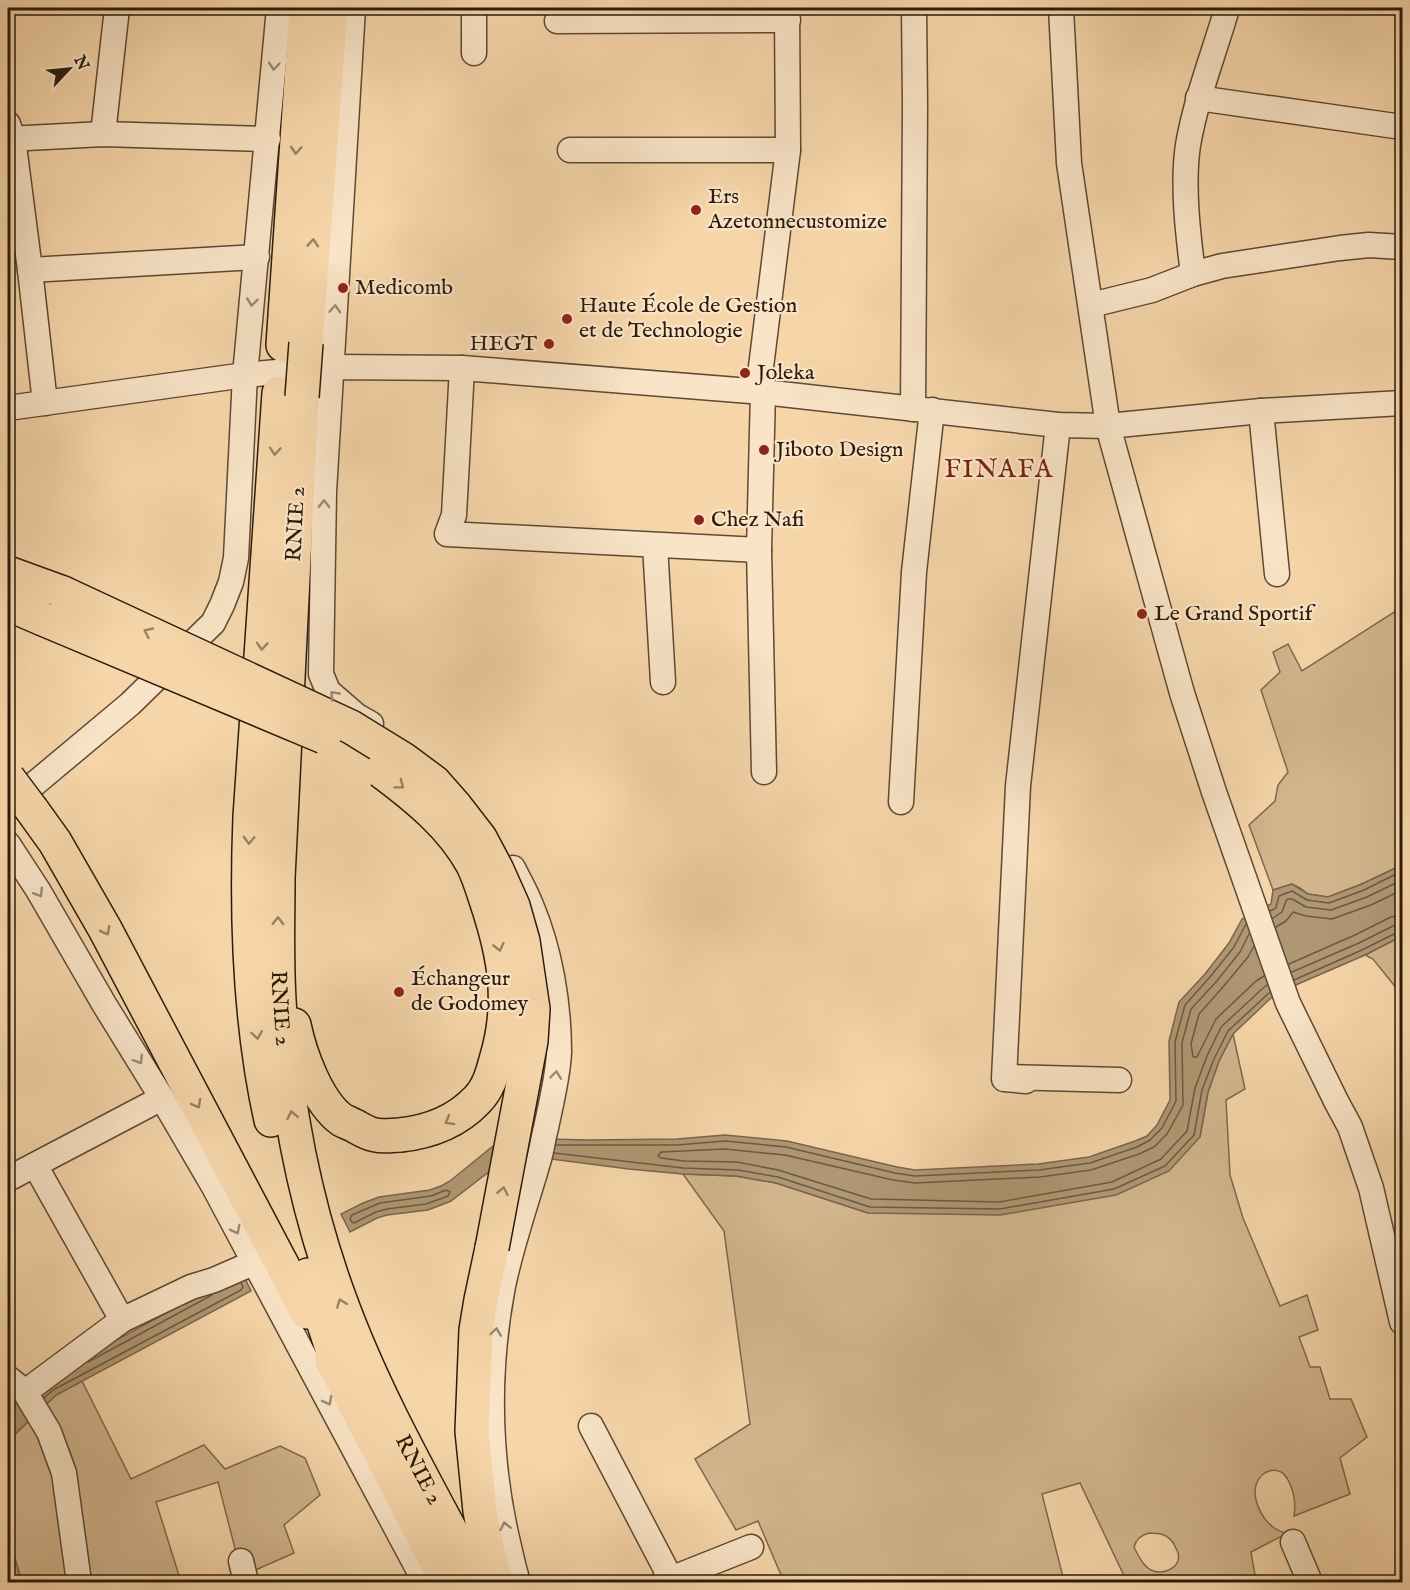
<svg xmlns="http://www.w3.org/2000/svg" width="1410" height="1590" font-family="'IM FELL English',serif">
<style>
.green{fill:#d3b68e;stroke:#7e694d;stroke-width:1.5;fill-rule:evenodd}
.water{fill:#b09774;stroke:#7a664a;stroke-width:1.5}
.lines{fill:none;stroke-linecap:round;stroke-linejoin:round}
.shore{stroke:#6c5a40;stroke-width:1.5}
.minor-casing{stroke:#5c4a33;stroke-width:27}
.highway-casing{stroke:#291c0c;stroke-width:36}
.minor{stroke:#f9e4c7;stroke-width:24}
.highway{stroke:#f6d6a9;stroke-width:33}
.highway-bridge-casing{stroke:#291c0c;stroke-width:36;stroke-linecap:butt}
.highway-bridge{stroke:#f6d6a9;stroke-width:33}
.oneway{stroke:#9b8a73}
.oneway2{stroke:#9a8262}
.poi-dot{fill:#8f2418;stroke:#f9e4c7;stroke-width:2}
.labels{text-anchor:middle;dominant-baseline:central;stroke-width:4.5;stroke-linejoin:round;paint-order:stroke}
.poi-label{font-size:22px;fill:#291c0c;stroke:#f9e4c7;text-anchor:start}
.street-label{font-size:22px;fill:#291c0c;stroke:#f9e4c7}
.quarter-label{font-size:26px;letter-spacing:1.5px;fill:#7a1f14;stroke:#f9e4c7}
</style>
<rect width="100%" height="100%" fill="#f6d6a9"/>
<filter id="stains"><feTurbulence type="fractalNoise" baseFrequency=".00333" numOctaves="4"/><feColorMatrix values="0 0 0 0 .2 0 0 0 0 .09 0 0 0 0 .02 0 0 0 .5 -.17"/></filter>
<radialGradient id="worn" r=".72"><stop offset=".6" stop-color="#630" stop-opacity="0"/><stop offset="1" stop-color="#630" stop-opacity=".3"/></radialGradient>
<!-- green -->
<g class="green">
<path d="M1402 607V865L1362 884 1328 897 1308 894 1300 888 1292 884 1273 890 1249 825 1275 801 1278 785 1288 772 1261 690 1280 672 1273 652 1288 644 1302 671Z"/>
<path d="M1402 936V995L1373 959 1365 955Z"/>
<path d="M1233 1034 1245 1089 1226 1100 1230 1175 1243 1218 1280 1306 1307 1295 1318 1330 1299 1337 1310 1367H1320L1330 1399H1351L1367 1437 1340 1458 1350 1494 1294 1516C1296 1503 1294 1491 1288 1480 1280 1464 1261 1469 1256 1485 1252 1499 1262 1519 1273 1527 1277 1530 1282 1532 1286 1534L1251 1552 1255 1575 1233 1582H1127L1080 1483 1042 1494 1063 1577 1050 1582H784L758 1521 736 1530 695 1459 750 1424 724 1231 683 1174 736 1176 776 1183 868 1213 1200 1137 1208 1092 1219 1061ZM1149 1533C1161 1533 1167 1534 1174 1544 1174 1545 1178 1552 1178 1553 1182 1568 1162 1576 1151 1570 1143 1566 1138 1555 1134 1547 1136 1539 1141 1535 1149 1533Z"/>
<path d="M82 1381 131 1479 204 1445 225 1469 280 1446 305 1458 320 1495 284 1525 294 1553 242 1576 218 1482 156 1502 181 1582H22L8 1536V1445L9 1440 56 1395Z"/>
</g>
<!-- water -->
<g class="water">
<path d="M1402 865V936L1365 955 1298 984 1271 998 1233 1034 1219 1061 1208 1092 1200 1137 1169 1171 1116 1195 1000 1215 868 1213 776 1183 736 1176 683 1174 629 1169 512 1154 451 1201 428 1210 387 1215 377 1218 350 1232 341 1214 363 1203 379 1197 430 1190 441 1186 450 1181 493 1146 512 1133 549 1139 588 1140 677 1139 725 1135 787 1141 897 1167 915 1170 1038 1164 1089 1157 1135 1141 1147 1136 1157 1125 1170 1100 1169 1041 1179 1002 1205 974 1229 943 1242 919 1271 904 1273 890 1292 884 1308 894 1328 897 1362 884Z"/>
<path d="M242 1272 251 1291 56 1395 9 1440 8 1445V1411L44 1379Z"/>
<path d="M8 1536 22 1582H8Z"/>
</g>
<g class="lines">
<!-- shore -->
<g class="shore">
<path d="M1270 911 1276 908 1279 896 1292 891 1307 900 1329 903 1364 890 1402 871"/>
<path d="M1273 918 1282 912 1286 901 1288 899H1292L1306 907 1331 910 1367 897 1402 880"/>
<path d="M1276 927 1286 921 1293 912 1306 916 1332 919 1371 905 1402 890"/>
<path d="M1249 934 1240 952 1216 982 1191 1009 1182 1043 1183 1105 1167 1134 1154 1147 1139 1154 1091 1170 1040 1177 915 1183 893 1180 785 1155 725 1149 661 1152 658 1156 661 1158 684 1161 737 1162 778 1170 871 1199 999 1202 1112 1182 1161 1159 1187 1131 1195 1088 1207 1056 1221 1027 1262 989 1267 985"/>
<path d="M1254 946 1248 957 1223 987 1199 1014 1191 1044 1193 1057H1197L1216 1019 1256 981 1264 976"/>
<path d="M1289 964 1355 935 1391 917 1402 915"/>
<path d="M1292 972 1359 943 1395 925 1402 924"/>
<path d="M1294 980 1362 950 1398 932 1402 931"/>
<path d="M556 1145H677L725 1141 786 1147 895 1173 915 1176 1039 1170 1090 1163 1137 1147 1150 1140 1162 1128 1176 1101 1175 1042 1185 1005 1210 977 1234 947 1246 924"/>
<path d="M554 1153 683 1168 738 1170 778 1177 870 1207 1000 1209 1114 1189 1165 1166 1194 1135 1202 1090 1214 1059 1228 1031 1270 992"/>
<path d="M446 1190 450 1192 448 1196 426 1204 387 1209 376 1212 354 1223 352 1222 350 1219 352 1215 380 1203 431 1196Z"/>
<path d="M88 1362 212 1295"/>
<path d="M44 1398 53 1390 241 1290 243 1287 241 1283"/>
</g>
<!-- minor casing -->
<g class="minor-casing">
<g id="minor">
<path d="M353 8 324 492 321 674 328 691 357 716 371 724"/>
<path d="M1061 8 1069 163 1108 426 1182 693 1214 792 1288 1003 1336 1101 1350 1127 1371 1188 1402 1322"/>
<path d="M557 21 788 20"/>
<path d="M474 53V8"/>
<path d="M1198 98 1402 127"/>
<path d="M8 124 13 138 30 270 45 403"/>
<path d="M103 134 117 8"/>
<path d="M8 139 103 134 268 139"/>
<path d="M570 150H788"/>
<path d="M30 270 257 257"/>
<path d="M1193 274C1188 234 1182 185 1188 145 1196 99 1213 56 1226 12L1225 8"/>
<path d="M1091 305 1152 290 1193 274 1222 266 1340 248 1369 245 1402 247"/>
<path d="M462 368 454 515 447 534 759 550"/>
<path d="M758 391 788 150 787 8"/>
<path d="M763 392 759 550 764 772"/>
<path d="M8 408 245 375 331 367 462 368 763 392 1058 425 1108 426 1261 411 1402 403"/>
<path d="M913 409 915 107 914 8"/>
<path d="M1261 411 1277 574"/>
<path d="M655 545 663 682"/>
<path d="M901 802 914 572 932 410"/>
<path d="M8 806 130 704 213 623 222 605 231 582 236 558 245 375 279 8"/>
<path d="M8 844 38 890 104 1004 162 1098 214 1187 425 1582"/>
<path d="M513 868C519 880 526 892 531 905 550 950 559 1003 559 1052 558 1077 551 1103 546 1128 543 1138 542 1149 539 1159 527 1201 512 1243 503 1286 487 1370 488 1451 506 1534 510 1550 513 1567 518 1582"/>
<path d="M1011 1077 1119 1080"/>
<path d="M1026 1081 1004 1079 1018 786 1058 425"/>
<path d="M35 1165 122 1320"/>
<path d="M8 1179 162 1098"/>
<path d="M8 1378 25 1392 49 1432 64 1473 79 1582"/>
<path d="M25 1392 122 1320 191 1287 214 1280 253 1263"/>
<path d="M591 1426 671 1579"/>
<path d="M1293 1542 1310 1582"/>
<path d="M241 1561 246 1582"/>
<path d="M663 1582 751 1547"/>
</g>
</g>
<!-- highway casing -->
<g class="highway-casing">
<g id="highway">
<path d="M306 343 331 8"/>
<path d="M283 345 306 8"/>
<path id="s1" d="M302 397 278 878C278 923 276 968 280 1014 287 1109 306 1207 339 1297 375 1397 429 1489 478 1582"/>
<path d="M8 573 63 593"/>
<path d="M8 604 43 619"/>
<path d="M32 810 55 842 105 929 307 1312"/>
<path d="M294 1025C300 1054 317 1102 342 1120 346 1122 351 1124 355 1126 362 1130 368 1134 376 1135 384 1137 392 1135 400 1135"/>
<path d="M271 1120C249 1021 246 917 250 817L279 393"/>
<path d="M492 1248 481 1300 476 1330 472 1431 480 1511 487 1548 496 1582"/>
<path d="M308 1275 342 1379"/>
<path d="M332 1360 447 1582"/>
</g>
</g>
<!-- minor -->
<use href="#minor" class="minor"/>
<!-- highway -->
<use href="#highway" class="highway"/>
<!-- highway-bridge casing -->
<g class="highway-bridge-casing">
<g id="highway-bridge">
<path d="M302 397 306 343"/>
<path d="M63 593 351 727 403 759 434 782 456 807 480 838 497 870 513 906 523 941 533 1009 531 1041 492 1248"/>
<path d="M43 619 324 737"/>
<path d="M381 771C416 797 452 826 473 865 479 877 483 891 487 903 505 957 513 1004 496 1060 492 1075 488 1089 477 1100 456 1122 429 1132 400 1135"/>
<path d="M8 778 32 810"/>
</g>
</g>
<!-- highway-bridge -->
<use href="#highway-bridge" class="highway-bridge"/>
</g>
<!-- one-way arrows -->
<defs><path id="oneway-chevron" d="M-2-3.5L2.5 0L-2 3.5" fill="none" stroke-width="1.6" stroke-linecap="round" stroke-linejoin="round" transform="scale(1.5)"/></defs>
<g class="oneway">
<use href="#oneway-chevron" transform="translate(274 66) rotate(95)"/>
<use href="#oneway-chevron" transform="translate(252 302) rotate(96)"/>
<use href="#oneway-chevron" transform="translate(335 309) rotate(-87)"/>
<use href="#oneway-chevron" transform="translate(324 504) rotate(-89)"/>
<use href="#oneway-chevron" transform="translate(334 695) rotate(-134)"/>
<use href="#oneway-chevron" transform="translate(39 893) rotate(59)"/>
<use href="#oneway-chevron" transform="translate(139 1060) rotate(58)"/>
<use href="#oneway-chevron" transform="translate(556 1075) rotate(-83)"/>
<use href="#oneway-chevron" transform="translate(236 1230) rotate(63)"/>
<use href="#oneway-chevron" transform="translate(496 1332) rotate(-82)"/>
<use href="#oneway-chevron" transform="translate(328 1401) rotate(62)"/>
<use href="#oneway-chevron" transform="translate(505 1526) rotate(-102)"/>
</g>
<g class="oneway2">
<use href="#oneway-chevron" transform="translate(296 150) rotate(94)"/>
<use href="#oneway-chevron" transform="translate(313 243) rotate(-86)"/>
<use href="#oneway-chevron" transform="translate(275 451) rotate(94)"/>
<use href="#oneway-chevron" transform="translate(148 632) rotate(-155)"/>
<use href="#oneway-chevron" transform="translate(262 646) rotate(94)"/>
<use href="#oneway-chevron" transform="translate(400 785) rotate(37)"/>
<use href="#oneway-chevron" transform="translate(249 840) rotate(92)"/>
<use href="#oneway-chevron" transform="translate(278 921) rotate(-89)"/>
<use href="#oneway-chevron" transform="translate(106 931) rotate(62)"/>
<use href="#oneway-chevron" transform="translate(499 947) rotate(77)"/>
<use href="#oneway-chevron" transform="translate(257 1035) rotate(82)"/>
<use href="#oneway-chevron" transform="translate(197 1104) rotate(62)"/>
<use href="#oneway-chevron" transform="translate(292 1115) rotate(-101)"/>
<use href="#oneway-chevron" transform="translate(449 1121) rotate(150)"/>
<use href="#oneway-chevron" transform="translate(503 1191) rotate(-79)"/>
<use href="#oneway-chevron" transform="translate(341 1303) rotate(-111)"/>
</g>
<!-- markers -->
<g class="poi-dot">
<circle cx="696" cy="210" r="6"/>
<circle cx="343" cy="288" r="6"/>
<circle cx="567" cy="319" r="6"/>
<circle cx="549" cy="344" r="6"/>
<circle cx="745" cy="373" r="6"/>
<circle cx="764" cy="450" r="6"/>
<circle cx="699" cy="520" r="6"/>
<circle cx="1142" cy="614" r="6"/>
<circle cx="399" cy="992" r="6"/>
</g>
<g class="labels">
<!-- poi labels -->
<g class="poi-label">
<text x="708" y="197">Ers<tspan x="708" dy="25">Azetonnecustomize</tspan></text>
<text x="355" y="288">Medicomb</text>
<text x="579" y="306">Haute École de Gestion<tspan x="579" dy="25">et de Technologie</tspan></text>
<text x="537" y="344" text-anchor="end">HEGT</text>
<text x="757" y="373">Joleka</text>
<text x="776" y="450">Jiboto Design</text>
<text x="711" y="520">Chez Nafi</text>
<text x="1154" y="614">Le Grand Sportif</text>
<text x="411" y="979">Échangeur<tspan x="411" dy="25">de Godomey</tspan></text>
</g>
<!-- street labels -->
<g class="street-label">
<text transform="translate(296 524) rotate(-87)">RNIE 2</text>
<text stroke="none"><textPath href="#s1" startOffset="612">RNIE 2</textPath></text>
<text stroke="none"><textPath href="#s1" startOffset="1098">RNIE 2</textPath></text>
</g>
<!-- quarter labels -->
<g class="quarter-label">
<text x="999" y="469">FINAFA</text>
</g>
</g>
<!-- margin -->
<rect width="1410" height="1590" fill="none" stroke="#f6d6a9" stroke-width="30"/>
<rect x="9" y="9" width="1392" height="1572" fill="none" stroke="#291c0c" stroke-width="3"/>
<rect x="15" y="15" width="1380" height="1560" fill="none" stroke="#291c0c" stroke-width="1.5"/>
<!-- north arrow -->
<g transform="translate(69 69) rotate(64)" stroke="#f9e4c7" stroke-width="4.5" paint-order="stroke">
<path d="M0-4.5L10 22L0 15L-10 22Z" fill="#291c0c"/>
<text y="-9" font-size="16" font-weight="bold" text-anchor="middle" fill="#291c0c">N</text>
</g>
<rect width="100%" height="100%" filter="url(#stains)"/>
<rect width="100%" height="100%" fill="url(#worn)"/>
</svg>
